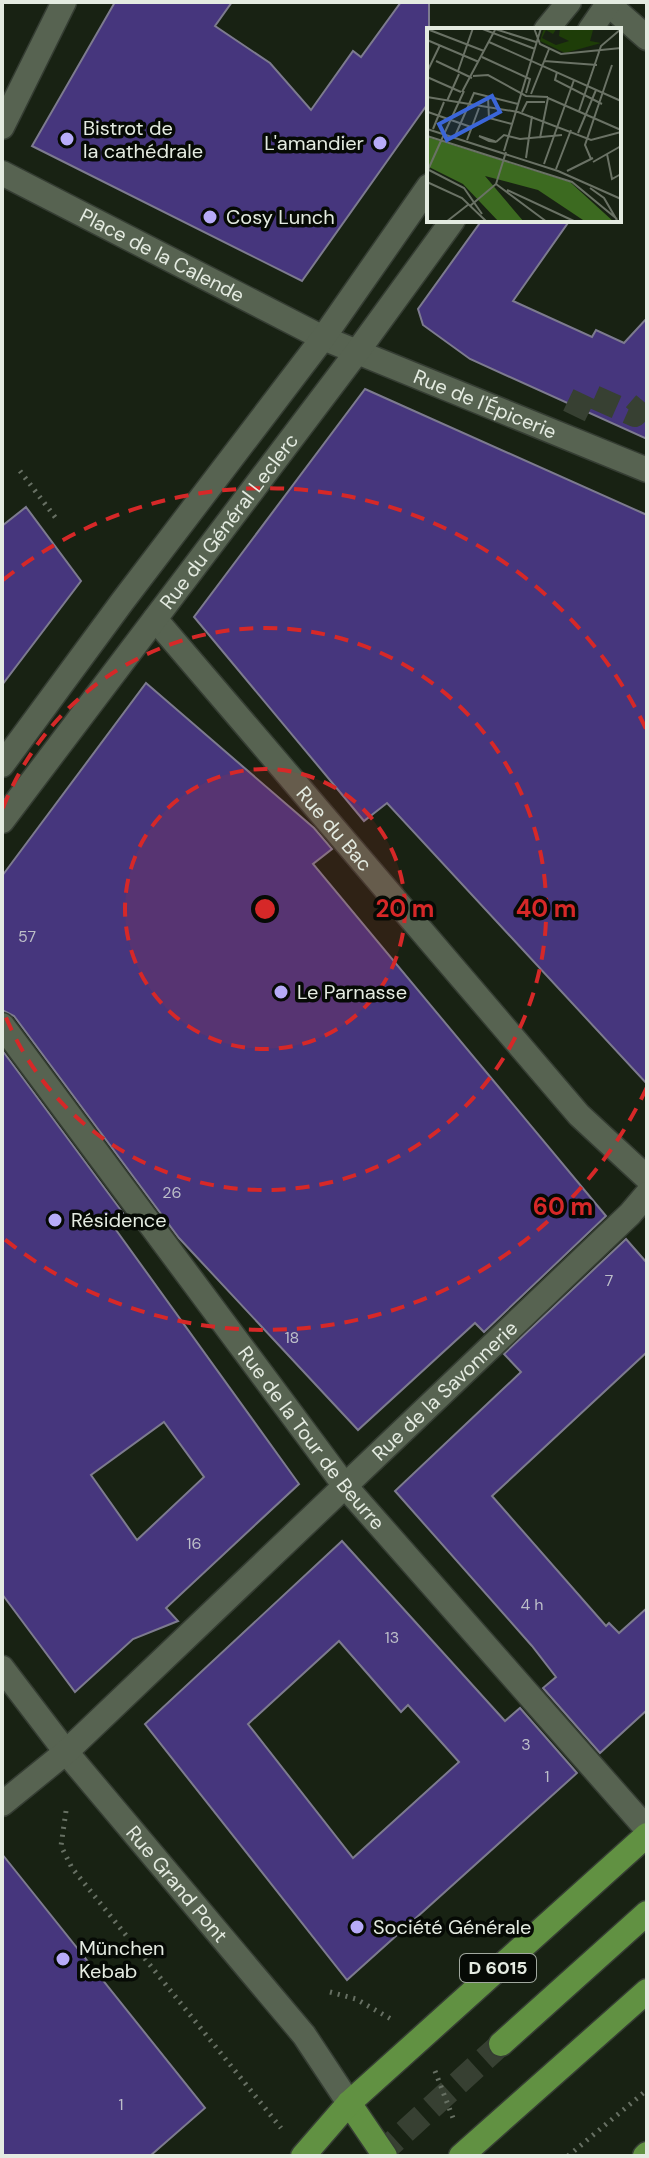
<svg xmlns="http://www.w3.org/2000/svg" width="649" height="2158" font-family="'DM Sans',sans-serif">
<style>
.building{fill:#46367d;stroke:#7d7b8f;stroke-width:2;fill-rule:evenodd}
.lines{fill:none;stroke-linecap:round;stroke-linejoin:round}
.minor-tunnel{stroke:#374032;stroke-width:24;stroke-dasharray:24 12;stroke-linecap:butt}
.major-tunnel{stroke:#374032;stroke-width:24;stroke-dasharray:24 12;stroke-linecap:butt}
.minor-casing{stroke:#353d33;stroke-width:27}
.major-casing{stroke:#353d33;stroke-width:27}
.path{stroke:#677063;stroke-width:5;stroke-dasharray:2 6;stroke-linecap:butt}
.minor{stroke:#576351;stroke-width:24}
.major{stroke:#619142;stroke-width:24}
.ring{fill:none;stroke:#d62828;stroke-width:4;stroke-dasharray:14 10}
.poi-dot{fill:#b7abf8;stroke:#060a05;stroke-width:3}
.labels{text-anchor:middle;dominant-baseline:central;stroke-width:7;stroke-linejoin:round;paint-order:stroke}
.number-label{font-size:16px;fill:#bcbec8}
.shield{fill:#060a05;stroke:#a1a89f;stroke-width:2}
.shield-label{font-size:18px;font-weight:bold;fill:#e4ebe1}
.poi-label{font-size:20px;fill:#e4ebe1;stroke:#060a05;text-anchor:start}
.street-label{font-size:20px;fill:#e4ebe1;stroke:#060a05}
.inset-road{fill:none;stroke:#6a7265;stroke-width:2}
.view{fill:#3b66d9;fill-opacity:0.15;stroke:#3b66d9;stroke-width:4}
.inset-edge{fill:none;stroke:#e4ebe1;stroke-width:4}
.centre{fill:#d62828;stroke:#060a05;stroke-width:4}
.ring-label{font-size:24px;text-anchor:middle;font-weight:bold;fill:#d62828;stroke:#060a05;stroke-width:7;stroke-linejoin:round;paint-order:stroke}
</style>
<rect width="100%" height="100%" fill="#182213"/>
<!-- building -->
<g class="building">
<path d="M115 2H232L215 26 270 63 311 110 353 51 361 57 401 2H429V102L302 281 32 146Z"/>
<path d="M482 220H570L513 301 592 337 596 330 624 343 647 318V439L470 359 423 325 418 309Z"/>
<path d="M365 389 647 515V1084L387 803 364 821 194 617Z"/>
<path d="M26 507 81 581 2 685V526Z"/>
<path d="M146 683 314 828 332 849 313 864 606 1216 484 1332 475 1323 358 1430 179 1238 14 1016 2 1010V876Z"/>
<path d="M2 1050 123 1213 111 1223 299 1484 166 1608 178 1621 133 1639 75 1692 2 1594ZM164 1422 204 1477 137 1540 91 1475Z"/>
<path d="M626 1239 647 1263V1352L492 1496 606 1626 609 1623 619 1633 647 1608V1710L600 1753 543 1688 556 1677 532 1646 395 1491 521 1372 504 1354Z"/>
<path d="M342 1541 505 1721 520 1708 577 1773 347 1980 145 1724ZM339 1641 401 1712 408 1705 459 1762 353 1858 248 1724Z"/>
<path d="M2 1854 205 2108 150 2156H2Z"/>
</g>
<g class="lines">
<!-- minor-tunnel -->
<path class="minor-tunnel" d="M574 416 585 393 635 415 647 401"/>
<!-- major-tunnel -->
<path class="major-tunnel" d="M378 2156 501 2044"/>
<!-- minor casing -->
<g class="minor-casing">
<g id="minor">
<path d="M606 2 647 38"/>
<path d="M546 30 569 2"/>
<path d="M590 30 608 4"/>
<path d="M2 127 64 2"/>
<path id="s1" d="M2 173 323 338 647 470"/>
<path id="s2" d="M155 619 579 1115 647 1178"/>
<path d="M2 765 122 602 323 338 429 186"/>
<path id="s3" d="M2 821 357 352 453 220"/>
<path id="s4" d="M2 1025 345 1486 647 1829"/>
<path id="s5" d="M2 1668 66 1752 304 2035 349 2103"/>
<path id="s6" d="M2 1804 66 1752 630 1214 647 1194"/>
</g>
</g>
<!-- major casing -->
<g class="major-casing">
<g id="major">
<path d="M501 2044 647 1913"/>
<path d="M349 2103 385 2156"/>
<path d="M303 2156 349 2103 647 1835"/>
<path d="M461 2156 647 1991"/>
<path d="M645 2156 647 2154"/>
</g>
</g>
<!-- path -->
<g class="path">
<path d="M20 471 58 521"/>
<path d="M66 1811 61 1846 72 1868 281 2128"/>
<path d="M330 1992 356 1999 391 2019"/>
<path d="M435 2071 453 2118"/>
<path d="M568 2156 647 2090"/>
</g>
<!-- minor -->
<use href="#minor" class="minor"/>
<!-- major -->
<use href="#major" class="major"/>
</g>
<!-- distance rings -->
<circle cx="265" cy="909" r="140" fill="#d62828" fill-opacity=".12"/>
<g class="ring">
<circle cx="265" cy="909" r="140"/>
<path d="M3 808A281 281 0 1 1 3 1010"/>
<path d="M647 1087A421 421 0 0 1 3 1238M3 580A421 421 0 0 1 647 731"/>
</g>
<!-- markers -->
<g class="poi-dot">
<circle cx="67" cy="139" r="8"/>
<circle cx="380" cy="143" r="8"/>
<circle cx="210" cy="217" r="8"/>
<circle cx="281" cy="992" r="8"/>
<circle cx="55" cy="1220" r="8"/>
<circle cx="357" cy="1927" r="8"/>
<circle cx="63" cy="1959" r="8"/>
</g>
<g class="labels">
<!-- number labels -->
<g class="number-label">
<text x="27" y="936">57</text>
<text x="172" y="1192">26</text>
<text x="609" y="1280">7</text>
<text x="292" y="1337">18</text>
<text x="194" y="1543">16</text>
<text x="532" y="1604">4 h</text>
<text x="392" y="1637">13</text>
<text x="526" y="1744">3</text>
<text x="547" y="1776">1</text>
<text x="121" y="2104">1</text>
</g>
<!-- shield labels -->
<rect class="shield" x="460" y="1954" width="76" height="28" rx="6"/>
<g class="shield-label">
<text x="498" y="1968">D 6015</text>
</g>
<!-- poi labels -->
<g class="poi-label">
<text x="83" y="128">Bistrot de<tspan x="83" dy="23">la cathédrale</tspan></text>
<text x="364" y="143" text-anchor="end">L'amandier</text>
<text x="226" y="217">Cosy Lunch</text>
<text x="297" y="992">Le Parnasse</text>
<text x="71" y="1220">Résidence</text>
<text x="373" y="1927">Société Générale</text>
<text x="79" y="1948">München<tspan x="79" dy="23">Kebab</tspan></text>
</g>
<!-- street labels -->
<g class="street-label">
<text stroke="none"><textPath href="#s1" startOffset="180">Place de la Calende</textPath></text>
<text stroke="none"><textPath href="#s1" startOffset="536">Rue de l'Épicerie</textPath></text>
<text stroke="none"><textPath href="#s3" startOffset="376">Rue du Général Leclerc</textPath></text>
<text stroke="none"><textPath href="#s2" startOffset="276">Rue du Bac</textPath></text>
<text stroke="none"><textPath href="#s6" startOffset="606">Rue de la Savonnerie</textPath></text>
<text stroke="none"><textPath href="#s4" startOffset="516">Rue de la Tour de Beurre</textPath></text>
<text stroke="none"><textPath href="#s5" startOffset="278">Rue Grand Pont</textPath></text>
</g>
</g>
<!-- overview -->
<g transform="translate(427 28)">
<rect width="194" height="194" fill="#182213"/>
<path d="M117 0H130L126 6 119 2 115 10 129 17 142 13 132 8 133 0 166 2 163 13 174 15 138 25 113 13Z" fill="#1e3d08"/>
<path d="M0 109 143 154 187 194H159L111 162 58 148 97 194H72L36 156 0 138Z" fill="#3c6a20"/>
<path class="inset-road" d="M53 0 108 21M107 0 113 16 134 26 194 20M0 1 57 23M68 1 109 14M0 12 52 34M62 14 194 73M55 29 103 51 99 65M9 33 45 50M117 33 170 37M31 43 46 0M0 44 13 17M130 44 128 52 175 76M46 48 61 47 99 68 121 69M0 49 34 64M35 64 69 0M104 66 122 21M0 69 91 84 164 112 194 104M61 70 62 90 85 96M20 73 32 46M152 83 174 18 194 1M1 84 44 99M95 84 100 74H118M0 101 131 143 194 171M6 101 17 74M18 104 37 63M151 105 169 62M0 108 145 154 190 191M28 108 47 65 91 76M52 108 67 113 69 114 62 113ZM113 110 121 70 194 102M40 112 52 80M69 114 77 107 93 111 135 107M77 123 114 0M180 126 185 151 194 146M99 130 105 88M164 131 158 117 185 37M166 134 194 118M117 136 147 52M129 141 144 102M2 142 37 160 55 186M140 143 166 130M0 144 18 104M0 154 35 170 60 194M69 156 120 194M163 160 177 170 191 194M80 162 149 194M43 178 69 156 79 124M19 194 42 176"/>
<path class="view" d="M65 68 73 84 20 112 12 96Z"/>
<rect width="194" height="194" class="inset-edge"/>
</g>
<circle cx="265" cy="909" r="12" class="centre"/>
<g class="ring-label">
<text x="405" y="917">20 m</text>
<text x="546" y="917">40 m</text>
<text x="563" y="1215">60 m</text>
</g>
<!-- border -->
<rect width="649" height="2158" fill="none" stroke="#e4ebe1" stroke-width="8"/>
</svg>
